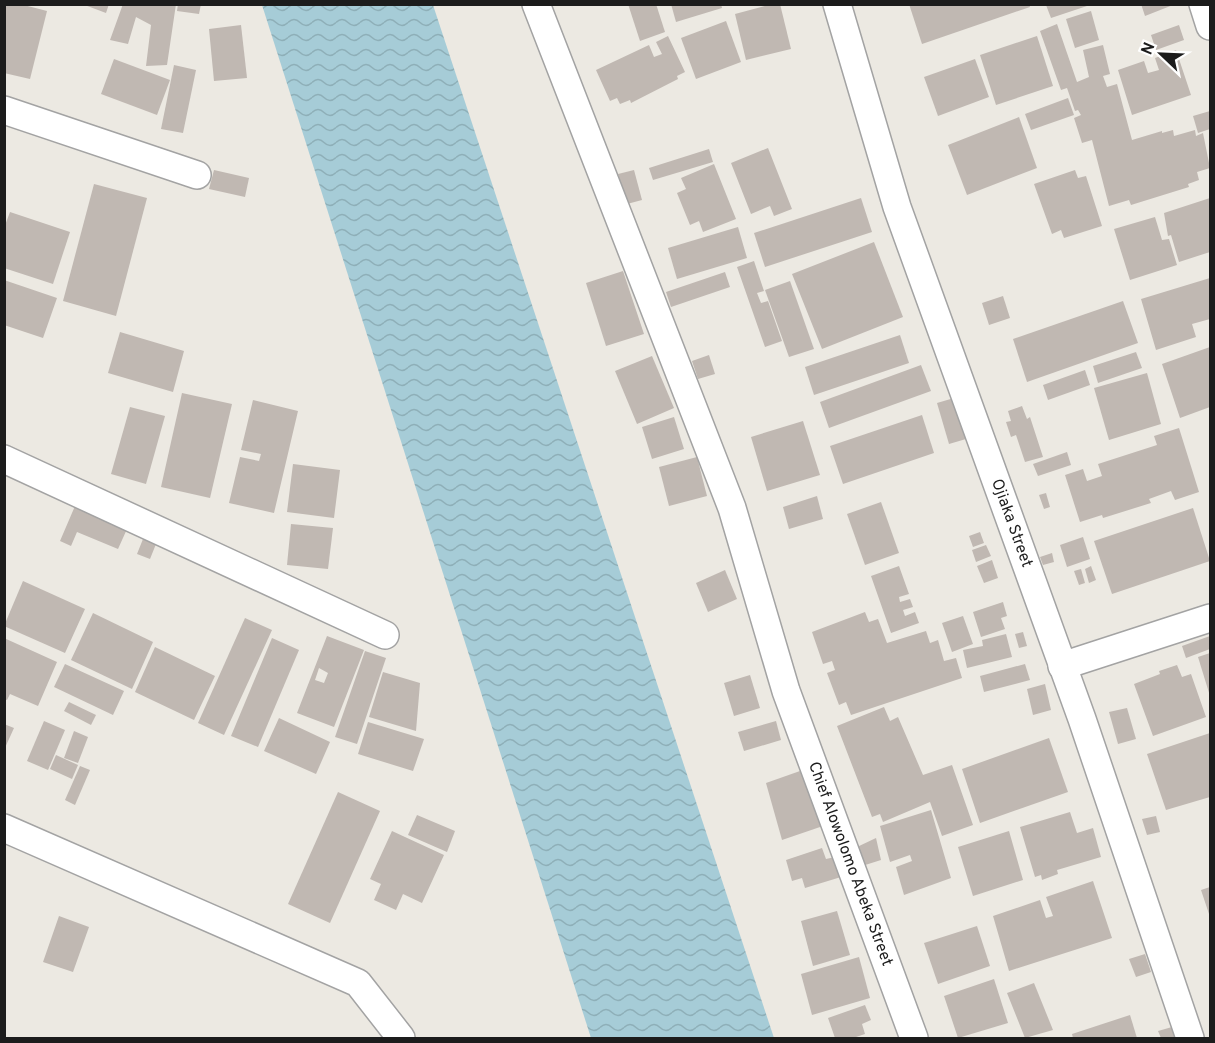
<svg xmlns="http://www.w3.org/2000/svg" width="1215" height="1043" font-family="Overpass,sans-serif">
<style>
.water{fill:url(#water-waves)}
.building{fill:#c0b8b2;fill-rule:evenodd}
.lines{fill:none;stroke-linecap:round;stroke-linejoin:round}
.minor-casing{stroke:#a3a3a3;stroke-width:30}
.minor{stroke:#fff;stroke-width:27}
.labels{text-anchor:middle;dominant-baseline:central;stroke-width:4.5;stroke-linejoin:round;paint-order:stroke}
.street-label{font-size:16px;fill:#1c1c1c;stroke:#fff}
</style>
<defs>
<pattern id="water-waves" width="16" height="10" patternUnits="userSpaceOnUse" patternTransform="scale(1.5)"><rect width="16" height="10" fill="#a6ccd7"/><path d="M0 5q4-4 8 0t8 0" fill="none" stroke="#8eafb8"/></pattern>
</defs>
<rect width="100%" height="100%" fill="#ece9e2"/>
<!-- water -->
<path class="water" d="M262 5H433L774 1038H591Z"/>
<!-- building -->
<g class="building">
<path d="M4 4H20L47 11 30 79 4 73Z"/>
<path d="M82 4H109L106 13Z"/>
<path d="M123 4H176L167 65 146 66 151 25 136 17 128 44 110 40Z"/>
<path d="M178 4H201L199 14 177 11Z"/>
<path d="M628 4H656L665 32 640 41Z"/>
<path d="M671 4H721L722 8 676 22Z"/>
<path d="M772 4H780L791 49 746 60 735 14Z"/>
<path d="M909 4H1029L1030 7 922 44Z"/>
<path d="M1141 4H1173V5L1145 16Z"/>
<path d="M1046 5H1090L1051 18Z"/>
<path d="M1091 11 1099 40 1075 48 1066 19Z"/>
<path d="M726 21 741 62 696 79 681 38Z"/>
<path d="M1057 24 1077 82 1089 77 1083 50 1103 45 1110 74 1103 76 1107 87 1117 84 1132 140 1162 131V133L1173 130 1174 136 1195 130 1196 136 1203 133 1210 168 1197 172 1199 180 1188 184 1189 187 1131 205 1129 200 1109 206 1092 140 1082 143 1074 118 1081 115 1078 110 1075 111 1067 88 1061 90 1040 31Z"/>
<path d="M241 25 247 78 214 81 209 29Z"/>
<path d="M1179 25 1184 40 1156 50 1151 35Z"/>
<path d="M668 36 685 72 677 76 678 79 631 103 630 100 620 104 617 98 610 101 596 70 649 45 654 57 662 54 656 42Z"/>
<path d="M1037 36 1053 86 996 105 980 55Z"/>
<path d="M1176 50 1191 95 1132 115 1118 70 1144 61 1148 73 1159 70 1155 58Z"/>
<path d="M114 59 170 80 157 115 101 94Z"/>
<path d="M975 59 989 97 938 116 924 77Z"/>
<path d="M174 65 196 70 183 133 161 129Z"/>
<path d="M1068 98 1074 115 1031 130 1025 114Z"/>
<path d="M1210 111V129L1198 133 1193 116Z"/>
<path d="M1019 117 1037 168 967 195 948 145Z"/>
<path d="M768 148 792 209 774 216 770 206 751 214 731 163Z"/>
<path d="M709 149 713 162 653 180 649 168Z"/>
<path d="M714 164 736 219 703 232 699 221 690 225 677 193 686 189 681 178Z"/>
<path d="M214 170 249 178 245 197 209 189Z"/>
<path d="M634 170 642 200 627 204 618 174Z"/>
<path d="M1075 170 1078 178 1086 176 1102 226 1064 238 1061 230 1052 234 1034 184Z"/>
<path d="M94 184 147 198 116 316 63 301Z"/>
<path d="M861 198 872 232 765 267 754 233Z"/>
<path d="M1210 198V252L1179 262 1171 235 1168 236 1164 213Z"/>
<path d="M10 212 70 232 53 284 4 268V228Z"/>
<path d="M1155 217 1162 240 1169 239 1177 265 1130 280 1114 229Z"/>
<path d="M738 227 747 258 677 279 668 248Z"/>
<path d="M874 242 903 317 822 349 792 274Z"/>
<path d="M754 261 764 291 757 293 761 303 768 301 782 341 765 347 737 267Z"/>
<path d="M623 271 644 334 606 346 586 283Z"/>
<path d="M725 272 730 287 671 307 666 292Z"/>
<path d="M1210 278V319L1192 324 1196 337 1156 350 1141 299Z"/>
<path d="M4 280 57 298 43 338 4 325Z"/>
<path d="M790 281 814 349 789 357 765 290Z"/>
<path d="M1003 296 1010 318 989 325 982 303Z"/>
<path d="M1123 301 1138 343 1027 382 1013 339Z"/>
<path d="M120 332 184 351 173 392 108 373Z"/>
<path d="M900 335 909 363 814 395 805 367Z"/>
<path d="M1210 347V407L1180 418 1162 364Z"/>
<path d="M1136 352 1142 368 1098 383 1093 366Z"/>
<path d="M709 355 715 374 698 379 692 361Z"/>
<path d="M652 356 674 408 637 424 615 371Z"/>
<path d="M921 365 931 391 829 428 820 402Z"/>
<path d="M1085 370 1090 385 1048 400 1043 385Z"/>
<path d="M1147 373 1161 424 1109 440 1094 388Z"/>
<path d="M182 393 232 404 210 498 161 487Z"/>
<path d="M954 398 966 439 949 444 937 403Z"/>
<path d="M253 400 298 411 274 513 229 503 240 457 259 461 261 454 241 450Z"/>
<path d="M1022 406 1027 419 1030 417 1043 457 1025 462 1016 435 1011 437 1006 422 1011 421 1008 411Z"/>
<path d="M130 407 165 416 146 484 111 474Z"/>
<path d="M922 415 934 453 843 484 830 446Z"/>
<path d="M674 417 684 449 652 459 642 427Z"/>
<path d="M803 421 820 475 767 491 751 437Z"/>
<path d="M1179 428 1199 492 1175 500 1171 491 1149 499 1151 503 1103 518 1102 515 1080 522 1065 475 1083 469 1087 481 1102 476 1098 464 1157 445 1154 436Z"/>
<path d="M1067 452 1071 465 1038 476 1033 464Z"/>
<path d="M697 457 707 496 669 506 659 467Z"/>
<path d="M293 464 340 470 334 518 287 512Z"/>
<path d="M1046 493 1050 507 1044 509 1039 495Z"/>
<path d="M817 496 823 519 789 529 783 507Z"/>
<path d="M881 502 899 553 865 565 847 514Z"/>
<path d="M75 506 127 529 118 549 77 532 71 546 60 541Z"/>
<path d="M1193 508 1210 561 1112 594 1094 541Z"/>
<path d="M291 524 333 528 328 569 287 565Z"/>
<path d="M980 532 984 543 973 547 969 536Z"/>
<path d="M1083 537 1090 559 1067 567 1060 545Z"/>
<path d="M143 539 156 544 150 559 137 554Z"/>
<path d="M986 545 991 556 976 562 972 550Z"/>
<path d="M1052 553 1054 562 1043 565 1040 557Z"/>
<path d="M992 560 998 578 984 583 977 566Z"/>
<path d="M899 566 909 594 899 597 900 602 910 599 913 607 903 610 905 616 915 612 919 623 891 633 871 576Z"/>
<path d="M1091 566 1096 580 1089 583 1085 569Z"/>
<path d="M1081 569 1085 583 1079 585 1074 571Z"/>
<path d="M725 570 737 599 708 612 696 583Z"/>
<path d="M23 581 85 609 65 653 4 626Z"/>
<path d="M1003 602 1007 616 1001 618 1005 629 981 637 973 612Z"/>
<path d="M865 612 869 622 878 619 887 643 926 631 930 643 938 640 944 661 956 658 962 678 851 715 846 702 839 705 827 673 835 670 832 661 823 664 812 632Z"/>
<path d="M93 613 153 642 132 689 71 660Z"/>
<path d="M963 616 973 644 952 652 942 623Z"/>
<path d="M245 618 272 630 224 735 198 723Z"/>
<path d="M1023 632 1027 646 1019 648 1015 634Z"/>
<path d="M1006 634 1012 657 967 668 963 650 983 646 982 640Z"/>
<path d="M327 636 364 650 334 727 297 713ZM319 668 328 673 324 683 315 680Z"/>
<path d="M1210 636V649L1186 658 1182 646Z"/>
<path d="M4 638 57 662 38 706 10 694 7 700 4 699Z"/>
<path d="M272 638 299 650 258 747 231 736Z"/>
<path d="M155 647 215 676 194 720 135 692Z"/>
<path d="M365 651 386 658 357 744 335 737Z"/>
<path d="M1210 653V696L1198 657Z"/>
<path d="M65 664 124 691 113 715 54 687Z"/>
<path d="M1025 664 1030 680 984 692 980 676Z"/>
<path d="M1177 665 1182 677 1191 674 1206 717 1153 736 1134 684 1160 674 1159 671Z"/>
<path d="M383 672 420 683 416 731 369 717Z"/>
<path d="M750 675 760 708 734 716 724 683Z"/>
<path d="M1045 684 1051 710 1033 715 1027 689Z"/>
<path d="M69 702 96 715 91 725 64 711Z"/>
<path d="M884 707 890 721 898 717 923 775 952 765 973 825 942 836 930 802 883 822 880 814 872 817 837 726Z"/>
<path d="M1127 708 1136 739 1118 744 1109 712Z"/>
<path d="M279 718 330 742 316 774 264 751Z"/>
<path d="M44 721 65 730 48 770 27 761Z"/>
<path d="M776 721 781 740 744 751 738 732Z"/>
<path d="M368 722 424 739 413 771 358 754Z"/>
<path d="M4 724 14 728 4 750Z"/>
<path d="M74 731 88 737 78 763 64 758Z"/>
<path d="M1210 733V797L1166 810 1147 754Z"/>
<path d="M1049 738 1068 792 980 823 962 769Z"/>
<path d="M56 755 78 765 72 779 50 769Z"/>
<path d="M80 766 90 770 75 805 65 800Z"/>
<path d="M800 771 823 826 782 840 766 783Z"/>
<path d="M338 792 380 811 330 923 288 904Z"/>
<path d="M931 810 951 878 904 895 896 867 912 861 910 855 890 862 880 826Z"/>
<path d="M1070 812 1077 833 1093 828 1101 857 1057 870 1058 874 1042 880 1041 875 1035 877 1020 827Z"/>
<path d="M417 815 455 831 447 852 408 835Z"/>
<path d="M1156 816 1160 832 1147 835 1142 819Z"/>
<path d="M392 831 444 855 422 903 403 894 396 910 374 900 381 884 370 879Z"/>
<path d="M1009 831 1023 880 973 896 958 847Z"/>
<path d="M876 838 881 860 862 866 857 847Z"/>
<path d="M822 848 826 859 835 857 841 877 805 888 802 878 792 881 786 860Z"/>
<path d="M1093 881 1112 938 1009 971 993 916 1040 900 1046 918 1053 916 1046 897Z"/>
<path d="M1210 887V917L1201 890Z"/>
<path d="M837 911 850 955 813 966 801 921Z"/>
<path d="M59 916 89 927 73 972 43 962Z"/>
<path d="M977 926 990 966 938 984 924 943Z"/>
<path d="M1145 954 1151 972 1136 977 1129 959Z"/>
<path d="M859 957 870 998 812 1015 801 974Z"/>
<path d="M994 979 1008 1023 958 1038 944 996Z"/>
<path d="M1034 983 1053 1030 1025 1038 1007 993Z"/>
<path d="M865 1005 871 1020 862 1024 865 1034 853 1038H835L828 1018Z"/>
<path d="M1130 1015 1137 1038H1073L1072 1034Z"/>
<path d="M1172 1027 1175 1038H1161L1158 1031Z"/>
</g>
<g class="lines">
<!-- minor casing -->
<g class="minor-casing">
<g id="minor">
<path id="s1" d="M536 4 732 508 786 691 914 1038"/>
<path id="s2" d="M837 4 897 207 1082 719 1190 1038"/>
<path d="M1203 4 1210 26"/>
<path d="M4 110 197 175"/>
<path d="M4 459 385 635"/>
<path d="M1062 666 1210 618"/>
<path d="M4 828 358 983 401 1038"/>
</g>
</g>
<!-- minor -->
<use href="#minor" class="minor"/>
</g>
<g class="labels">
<!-- street labels -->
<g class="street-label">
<text stroke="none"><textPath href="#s2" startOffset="548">Ojiaka Street</textPath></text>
<text stroke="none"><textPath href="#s1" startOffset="916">Chief Alowolomo Abeka Street</textPath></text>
</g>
</g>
<!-- border -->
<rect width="1215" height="1043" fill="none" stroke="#1c1c1c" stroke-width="12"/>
<!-- north arrow -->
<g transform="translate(1161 54) rotate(293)" stroke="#ffffff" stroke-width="4.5" paint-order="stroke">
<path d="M0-4.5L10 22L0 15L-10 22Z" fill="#1c1c1c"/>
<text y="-9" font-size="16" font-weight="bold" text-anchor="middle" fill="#1c1c1c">N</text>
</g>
</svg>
